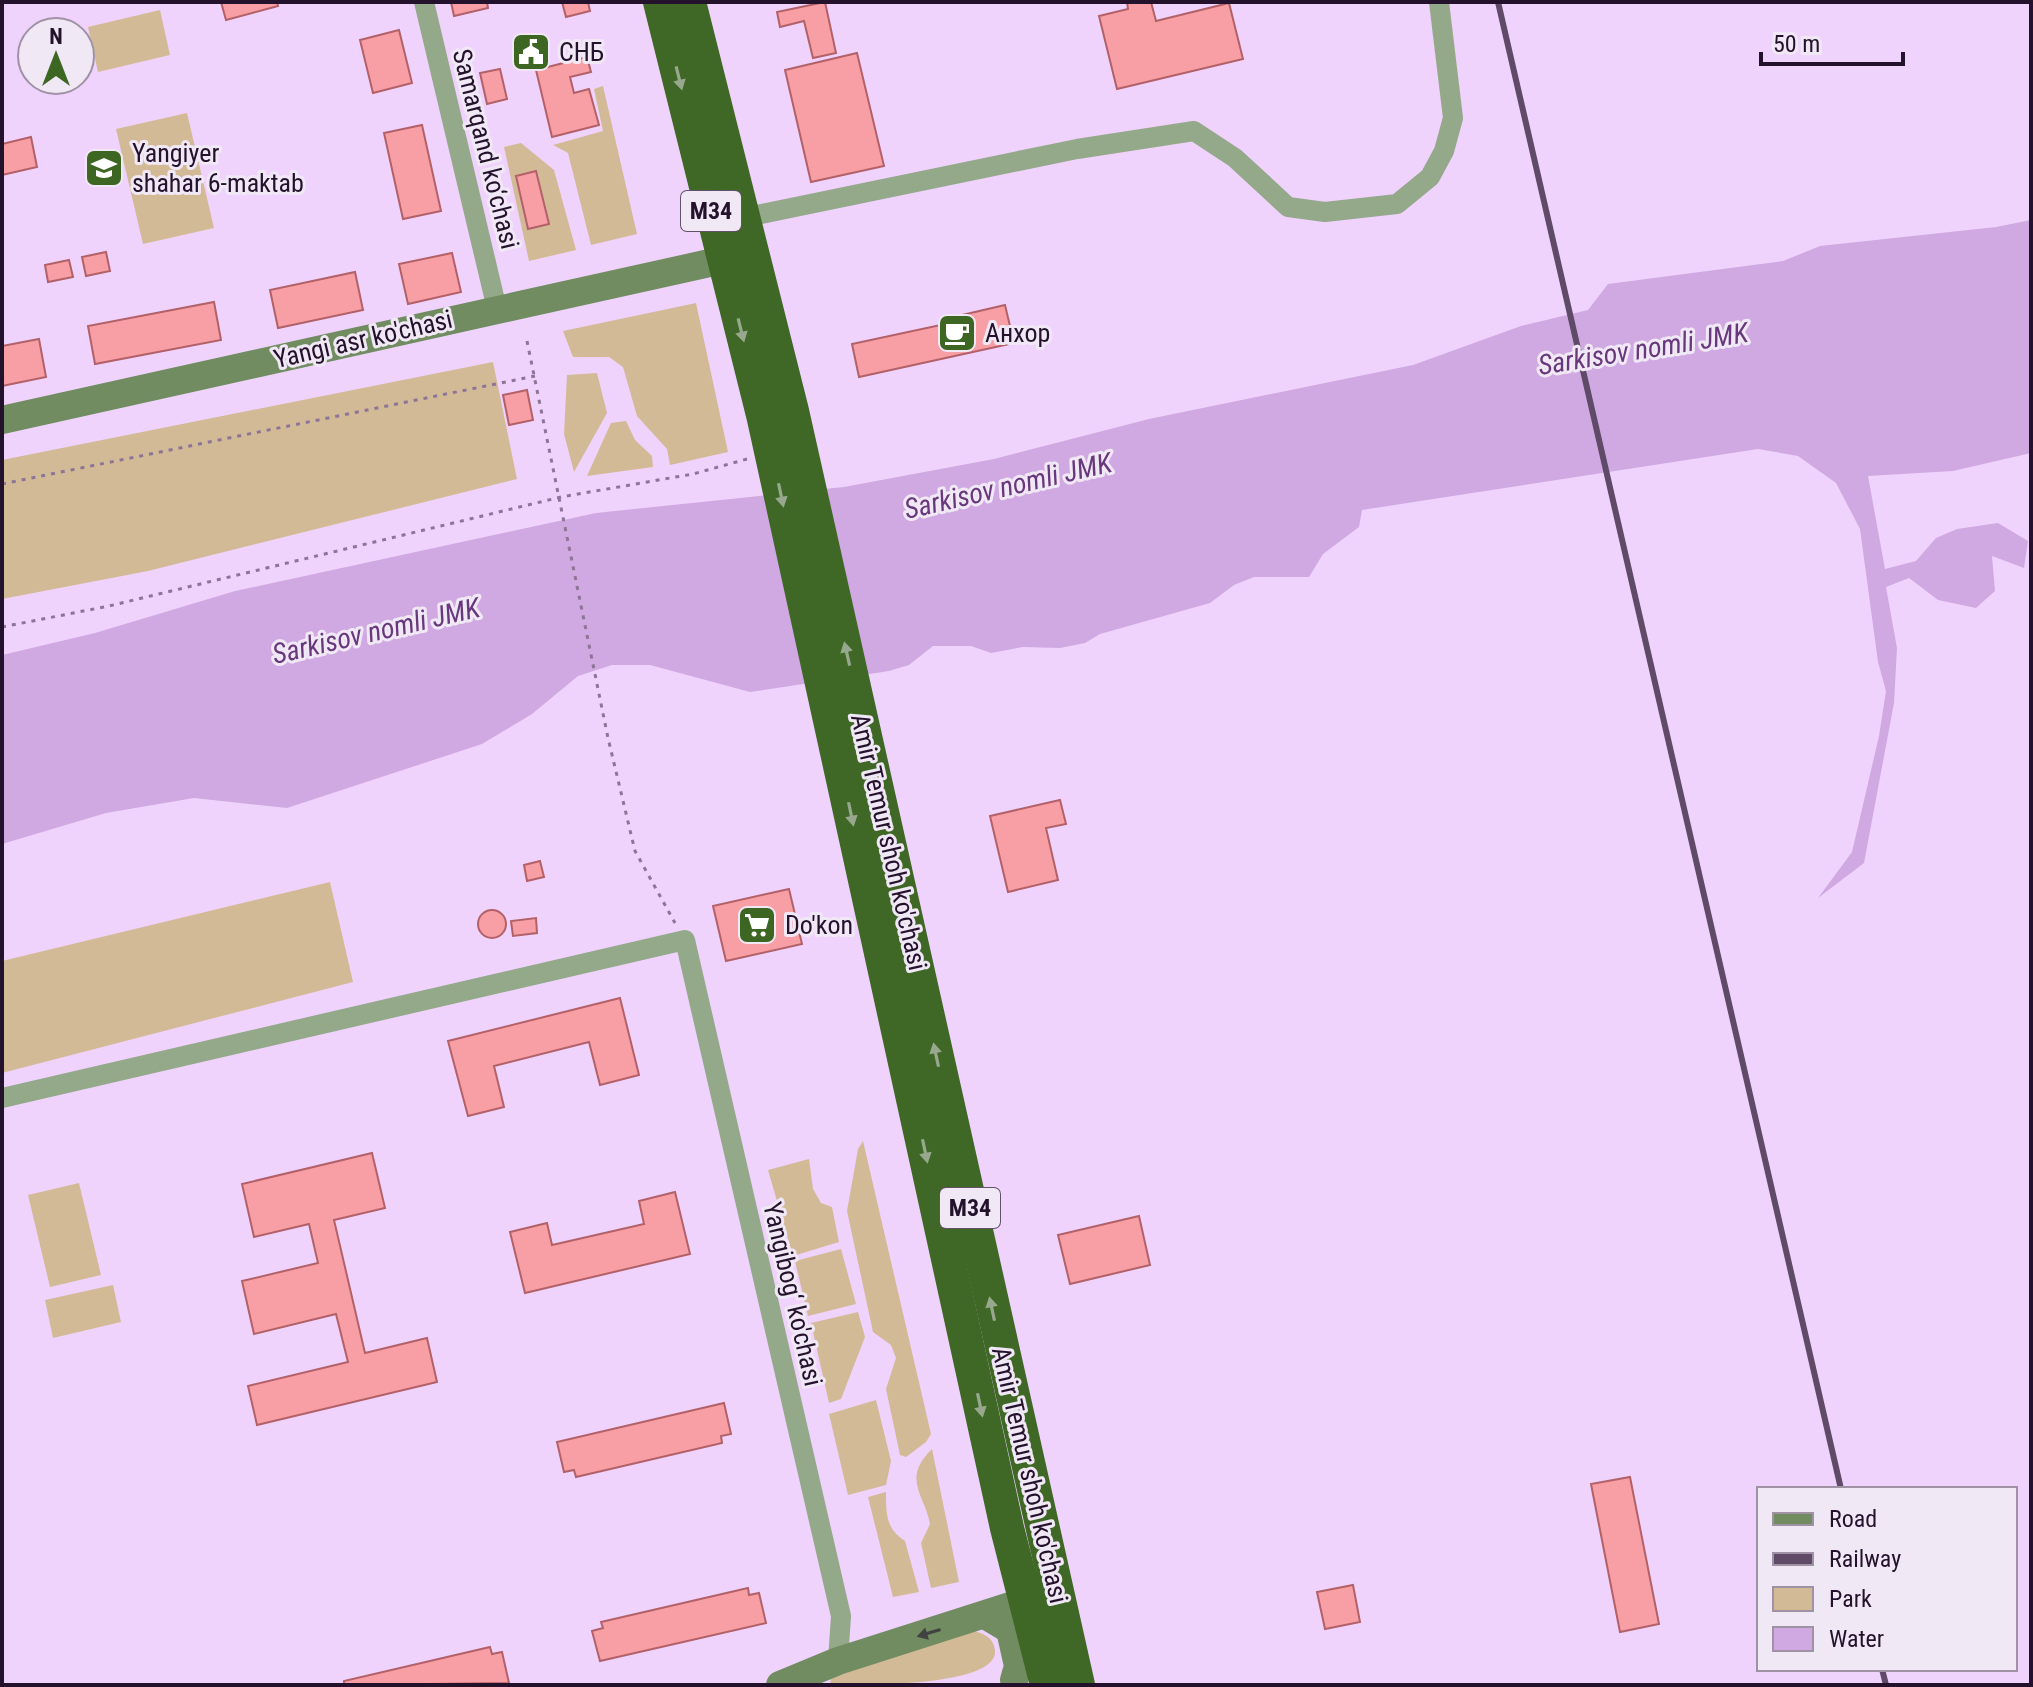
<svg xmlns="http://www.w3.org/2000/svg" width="2033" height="1687" font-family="'Roboto Condensed',sans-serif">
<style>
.green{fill:#d3ba97}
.water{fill:#d0a9e2}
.building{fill:#f89fa5;stroke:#b36169;stroke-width:2}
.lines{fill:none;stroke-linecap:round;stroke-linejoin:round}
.path{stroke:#8c7596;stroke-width:3;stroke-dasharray:4 6;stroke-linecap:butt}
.street{stroke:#94a88a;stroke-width:20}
.secondary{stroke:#708c60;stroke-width:28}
.highway{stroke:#3f6725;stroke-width:34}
.rail{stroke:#5f4a68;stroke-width:6}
.oneway{fill:#98a88e}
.oneway2{fill:#424341}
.labels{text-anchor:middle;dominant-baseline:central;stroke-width:6;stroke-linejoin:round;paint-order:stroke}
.shield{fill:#f1e8f6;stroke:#625269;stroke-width:2}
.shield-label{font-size:24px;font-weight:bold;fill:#24122c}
.poi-label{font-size:26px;fill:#24122c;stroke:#f1e8f6;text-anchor:start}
.street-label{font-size:26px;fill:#24122c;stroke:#f1e8f6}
.water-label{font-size:28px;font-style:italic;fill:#68387c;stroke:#f1e8f6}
</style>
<rect width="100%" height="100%" fill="#efd3fc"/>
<!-- green -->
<g class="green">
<path d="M160 10 170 55 98 72 88 27Z"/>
<path d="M603 86 637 234 591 245 568 153 553 145 603 131 594 89Z"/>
<path d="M187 113 214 228 143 244 116 129Z"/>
<path d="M521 143 554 170 576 250 529 261 504 147Z"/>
<path d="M696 303 728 452 670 465 667 449 637 416 623 367 609 357H573L563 331Z"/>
<path d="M493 362 517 479 148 571 2 599V460Z"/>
<path d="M597 373 607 413 574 472 564 434 567 375Z"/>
<path d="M626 421 635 440 652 456 653 467 587 476 611 423Z"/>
<path d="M330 882 353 982 2 1073V961Z"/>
<path d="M863 1141 931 1434 926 1442 906 1457 900 1455 886 1389 896 1358 891 1345 873 1332 847 1211 858 1149Z"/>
<path d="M809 1159 813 1189 821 1203 832 1207 839 1242 793 1256 768 1170Z"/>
<path d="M79 1183 101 1275 50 1287 28 1195Z"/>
<path d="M841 1249 856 1304 808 1316 795 1261Z"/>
<path d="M113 1285 121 1322 53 1338 45 1300Z"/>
<path d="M858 1312 865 1337 841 1399 829 1403 811 1323Z"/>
<path d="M876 1400 891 1461 886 1485 848 1495 829 1414Z"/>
<path d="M932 1449 959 1582 931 1588 921 1543 930 1524C925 1495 901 1479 932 1449Z"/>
<path d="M886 1492C886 1514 886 1529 905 1541L919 1592 893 1597 868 1497Z"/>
<path d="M974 1631C985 1634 994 1638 995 1651 997 1687 861 1685 830 1685L832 1671Z"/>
</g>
<!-- water -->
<path class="water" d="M2031 220V453L1953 471 1868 476 1885 569 1916 561 1936 538 1957 529 1998 523 2028 541 2024 568 1992 556 1995 591 1976 608 1938 600 1909 578 1886 587 1897 648 1894 703 1864 863 1818 898 1852 852 1879 736 1886 691 1878 662 1860 529 1836 483 1798 456 1758 449 1362 510 1359 527 1323 554 1309 577H1254L1234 585 1210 603 1100 634 1085 643 1060 648 1023 647 991 653 971 646H933L909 665 889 671 750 692 650 665H612L578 676 532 714 482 744 287 808 194 798 106 813 2 844V655L95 633 235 591 596 513 844 487 994 459 1149 419 1413 365 1521 326 1588 310 1608 284 1783 261 1820 246 1996 227Z"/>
<!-- building -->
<g class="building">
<path d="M221 2H277L278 6 226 20Z"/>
<path d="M451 2H487L488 8 454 16Z"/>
<path d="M562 2H588L590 11 566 17Z"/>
<path d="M825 2 836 53 813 58 804 21 780 27 777 12Z"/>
<path d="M1127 2H1151L1156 21 1229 3 1243 59 1117 89 1099 16 1128 9Z"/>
<path d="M399 30 412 83 373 93 360 40Z"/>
<path d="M857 53 884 166 811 182 785 70Z"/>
<path d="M587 57 591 72 570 77 574 93 589 89 599 125 552 137 536 70Z"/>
<path d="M500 69 507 99 487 104 480 73Z"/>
<path d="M422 125 441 211 403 219 384 133Z"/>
<path d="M31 137 37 167 2 175V144Z"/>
<path d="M536 171 549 224 528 229 516 176Z"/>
<path d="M106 252 110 271 86 276 82 257Z"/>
<path d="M452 253 461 292 408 304 399 264Z"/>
<path d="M69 260 73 277 48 282 45 265Z"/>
<path d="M355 272 363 310 278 328 270 290Z"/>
<path d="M214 302 221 340 95 364 88 326Z"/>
<path d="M1005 305 1014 343 859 377 852 344 950 323 949 318Z"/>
<path d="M39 339 46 377 2 386V346Z"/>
<path d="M527 390 533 420 509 425 503 395Z"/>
<path d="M1060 800 1066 824 1046 828 1058 880 1008 892 990 816Z"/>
<path d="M540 861 544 877 527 881 524 865Z"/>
<path d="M789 889 802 944 726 961 713 906Z"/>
<circle cx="492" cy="924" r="14"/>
<path d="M536 918 537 933 513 936 511 921Z"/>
<path d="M620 998 639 1075 600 1085 589 1042 494 1066 504 1107 468 1116 448 1041Z"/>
<path d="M372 1153 385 1208 334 1220 365 1353 427 1338 437 1382 257 1425 248 1386 348 1362 336 1314 254 1334 242 1281 318 1263 309 1224 254 1237 242 1184Z"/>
<path d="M675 1192 690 1254 525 1293 510 1232 547 1223 552 1245 644 1224 639 1201Z"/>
<path d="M1139 1216 1150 1265 1070 1284 1058 1235Z"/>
<path d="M724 1403 731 1434 721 1436 722 1443 576 1477 574 1470 564 1472 557 1442Z"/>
<path d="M1630 1477 1659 1624 1620 1632 1591 1484Z"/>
<path d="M1353 1585 1360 1622 1325 1629 1317 1592Z"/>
<path d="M748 1588 749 1595 759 1593 766 1623 600 1661 592 1631 603 1628 601 1622Z"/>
<path d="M490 1647 492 1654 502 1652 509 1683 344 1685V1681Z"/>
</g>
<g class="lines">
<!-- path -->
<g class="path">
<path d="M527 341 608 738 635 851 675 923"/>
<path d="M2 484 535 376"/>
<path d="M2 627 109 606 561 497 693 474 747 459"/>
</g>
<!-- street -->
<g class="street">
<path d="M424 2 497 309"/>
<path d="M742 218 1077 149 1194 131 1235 158 1288 207 1325 212 1397 204 1430 177 1444 151 1453 118 1439 2"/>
<path d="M2 1098 685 940 841 1616 838 1661"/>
</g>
<!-- secondary -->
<g class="secondary">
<path d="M2 420 723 260"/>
<path d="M985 1615 1010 1630 1018 1666 1014 1680"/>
<path d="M780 1685 838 1661 1044 1595"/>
</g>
<!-- highway -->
<g class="highway">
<path d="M660 2 764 419 1007 1528 1047 1685"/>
<path d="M689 2 792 411 1078 1685"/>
</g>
<!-- rail -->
<g class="rail">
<path d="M1498 2 1841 1489"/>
<path d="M1882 1669 1886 1685"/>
</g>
</g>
<!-- one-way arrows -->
<defs><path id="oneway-solid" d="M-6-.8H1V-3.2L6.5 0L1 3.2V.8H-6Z" transform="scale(2)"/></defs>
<g class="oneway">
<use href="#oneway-solid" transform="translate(679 78) rotate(76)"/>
<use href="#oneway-solid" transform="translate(741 330) rotate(76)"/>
<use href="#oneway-solid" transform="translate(781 495) rotate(78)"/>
<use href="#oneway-solid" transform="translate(847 654) rotate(-103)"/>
<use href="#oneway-solid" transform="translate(851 814) rotate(78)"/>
<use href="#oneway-solid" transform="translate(936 1055) rotate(-102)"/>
<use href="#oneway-solid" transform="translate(925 1151) rotate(78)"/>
<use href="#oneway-solid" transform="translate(992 1309) rotate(-102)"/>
<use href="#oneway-solid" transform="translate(980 1405) rotate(78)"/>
</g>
<use class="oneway2" href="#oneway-solid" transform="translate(929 1633) rotate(163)"/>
<!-- icons -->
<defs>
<g id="civic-square" transform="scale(2)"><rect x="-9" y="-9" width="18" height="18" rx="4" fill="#3d6622" stroke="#f1e8f6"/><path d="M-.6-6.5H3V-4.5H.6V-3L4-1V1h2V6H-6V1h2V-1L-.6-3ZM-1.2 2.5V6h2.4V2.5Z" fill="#fff"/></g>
<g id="school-square" transform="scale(2)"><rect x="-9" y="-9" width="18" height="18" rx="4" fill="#3d6622" stroke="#f1e8f6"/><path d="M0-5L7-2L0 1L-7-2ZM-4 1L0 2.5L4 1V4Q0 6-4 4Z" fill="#fff"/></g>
<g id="cafe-square" transform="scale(2)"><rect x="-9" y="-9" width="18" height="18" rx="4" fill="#3d6622" stroke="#f1e8f6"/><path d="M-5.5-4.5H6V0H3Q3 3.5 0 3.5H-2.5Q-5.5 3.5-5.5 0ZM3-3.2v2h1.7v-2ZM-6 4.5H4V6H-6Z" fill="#fff"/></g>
<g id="supermarket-square" transform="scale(2)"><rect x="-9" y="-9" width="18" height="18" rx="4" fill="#3d6622" stroke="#f1e8f6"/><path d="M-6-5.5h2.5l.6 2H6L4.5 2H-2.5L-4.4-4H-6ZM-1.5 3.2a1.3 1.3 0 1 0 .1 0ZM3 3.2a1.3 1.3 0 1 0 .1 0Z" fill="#fff"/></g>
</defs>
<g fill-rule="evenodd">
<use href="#civic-square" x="531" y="52"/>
<use href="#school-square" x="104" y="168"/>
<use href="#cafe-square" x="957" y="333"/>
<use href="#supermarket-square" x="757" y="925"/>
</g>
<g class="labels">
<!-- shield labels -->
<g class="shield">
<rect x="681" y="191" width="60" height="40" rx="6"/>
<rect x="940" y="1188" width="60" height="40" rx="6"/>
</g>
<g class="shield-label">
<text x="711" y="211">M34</text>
<text x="970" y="1208">M34</text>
</g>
<!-- poi labels -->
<g class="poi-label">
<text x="559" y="52">СНБ</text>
<text x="132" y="153">Yangiyer<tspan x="132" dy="30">shahar 6-maktab</tspan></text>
<text x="985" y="333">Анхор</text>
<text x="785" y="925">Do'kon</text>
</g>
<!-- street labels -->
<g class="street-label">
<text transform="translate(486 149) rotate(76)">Samarqand ko‘chasi</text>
<text transform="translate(363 339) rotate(-13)">Yangi asr ko'chasi</text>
<text transform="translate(889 842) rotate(77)">Amir Temur shoh ko'chasi</text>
<text transform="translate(793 1294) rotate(77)">Yangibog‘ ko'chasi</text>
<text transform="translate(1030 1475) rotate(77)">Amir Temur shoh ko'chasi</text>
</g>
<!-- water labels -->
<g class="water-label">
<text transform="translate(1643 349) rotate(-9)">Sarkisov nomli JMK</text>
<text transform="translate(1008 486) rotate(-13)">Sarkisov nomli JMK</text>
<text transform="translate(376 631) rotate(-13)">Sarkisov nomli JMK</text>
</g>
</g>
<!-- border -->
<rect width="2033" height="1687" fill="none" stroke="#24122c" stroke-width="8"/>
<!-- legend -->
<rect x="1757" y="1487" width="260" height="184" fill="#f1e8f6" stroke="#9f92a5" stroke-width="2"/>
<rect x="1773" y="1513" width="40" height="12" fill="#708c60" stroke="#9f92a5" stroke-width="2"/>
<text x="1829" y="1527" font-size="24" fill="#24122c">Road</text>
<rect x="1773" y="1553" width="40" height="12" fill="#5f4a68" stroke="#9f92a5" stroke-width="2"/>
<text x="1829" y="1567" font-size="24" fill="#24122c">Railway</text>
<rect x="1773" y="1587" width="40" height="24" fill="#d3ba97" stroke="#9f92a5" stroke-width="2"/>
<text x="1829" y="1607" font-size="24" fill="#24122c">Park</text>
<rect x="1773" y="1627" width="40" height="24" fill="#d0a9e2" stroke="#9f92a5" stroke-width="2"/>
<text x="1829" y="1647" font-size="24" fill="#24122c">Water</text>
<!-- north arrow -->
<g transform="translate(56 56)"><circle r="38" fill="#f1e8f6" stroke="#9f92a5" stroke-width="2"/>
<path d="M0-6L14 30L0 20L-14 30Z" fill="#3d6622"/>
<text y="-12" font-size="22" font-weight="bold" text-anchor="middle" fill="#24122c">N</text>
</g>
<!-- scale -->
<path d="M1761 52v12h142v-12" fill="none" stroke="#24122c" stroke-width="4"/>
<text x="1773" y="52" font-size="24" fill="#24122c" stroke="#f1e8f6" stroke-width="6" paint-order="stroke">50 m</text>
</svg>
